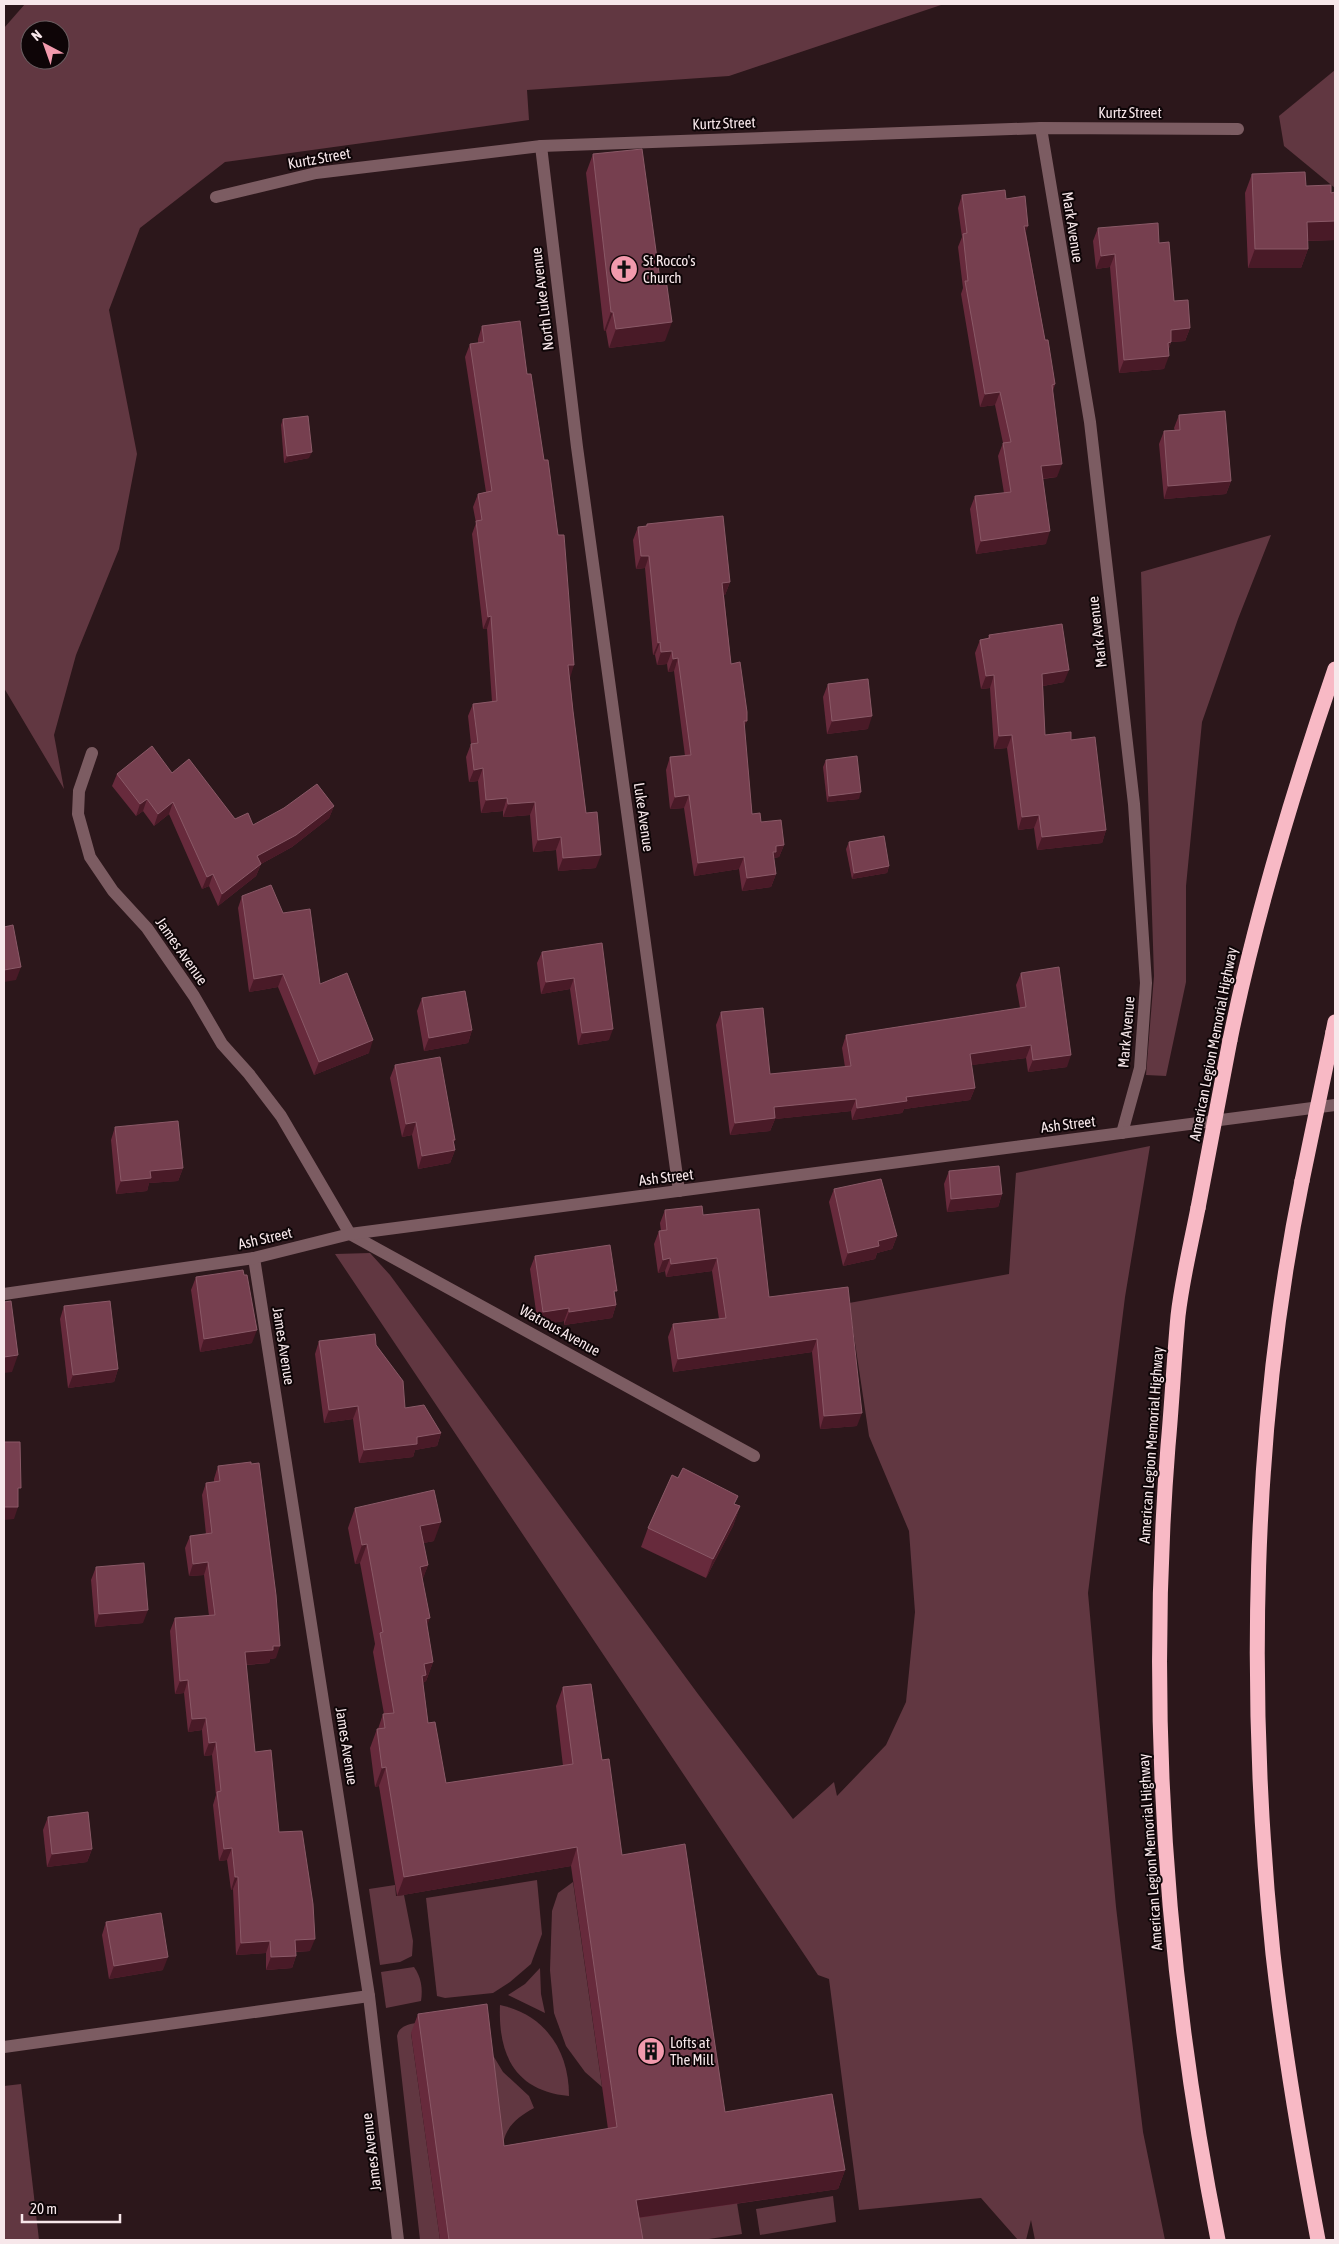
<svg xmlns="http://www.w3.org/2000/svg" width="1339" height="2244" font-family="'Asap Condensed',sans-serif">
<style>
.green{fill:#613741;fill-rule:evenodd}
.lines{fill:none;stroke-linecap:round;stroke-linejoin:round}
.minor{stroke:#7c5c62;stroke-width:12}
.motorway{stroke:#f8b9c5;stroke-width:15}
.motorway-bridge{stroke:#f8b9c5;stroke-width:15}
.wall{fill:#672a3c}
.shaded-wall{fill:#491a27}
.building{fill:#763f4f;stroke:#8a5967}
.labels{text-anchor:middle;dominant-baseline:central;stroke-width:4;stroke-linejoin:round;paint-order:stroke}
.street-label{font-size:15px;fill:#f7e7ea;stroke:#0e0507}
.poi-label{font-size:15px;fill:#f7e7ea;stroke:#0e0507;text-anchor:start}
</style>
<rect width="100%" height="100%" fill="#2c171b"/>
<!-- green -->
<g class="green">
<path d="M25 4H944L729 76 527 90 529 120 225 162 140 228 109 310 137 454 119 549 76 655 54 735 64 789 4 688V28ZM30 30H60V60H30Z"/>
<path d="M1335 70V188L1284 146 1279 116Z"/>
<path d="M1271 535 1238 619 1202 722 1186 886V982L1166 1076 1146 1075 1154 976 1141 572Z"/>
<path d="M1150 1146 1125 1297 1088 1593 1116 1907 1143 2132 1165 2240H1035L1031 2220 1026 2240H1018L981 2198 859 2210 829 1979 818 1975 335 1254 370 1253 390 1275 698 1694 793 1819 834 1782 837 1796 886 1745 906 1702 915 1612 909 1531 869 1436 849 1303 1009 1274 1016 1173Z"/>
<path d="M537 1880 542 1934 531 1964 510 1982 493 1993 445 1998 437 1996 426 1898Z"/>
<path d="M573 1882 602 2087 585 2072 566 2046 554 2013 550 1970 552 1911 558 1893Z"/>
<path d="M395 1885 396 1896 404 1895 413 1941 412 1956 400 1962 380 1965 369 1889Z"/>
<path d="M414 1967C421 1977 423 1988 421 2001L386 2008 381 1972Z"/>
<path d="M540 1968 541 1994 545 2013 508 1995 525 1984Z"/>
<path d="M500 2005C545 2015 569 2050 569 2096 515 2091 498 2055 500 2005Z"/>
<path d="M435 2021 411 2033 440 2240H420L397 2036C400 2021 422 2023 435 2021Z"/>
<path d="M494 2057 503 2072 529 2096 534 2108C518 2117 506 2126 503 2144L484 2058Z"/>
<path d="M21 2084 39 2240H4V2086Z"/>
<path d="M833 2196 836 2222 760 2235 756 2209Z"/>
<path d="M737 2203 742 2234 702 2240H595L592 2224Z"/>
</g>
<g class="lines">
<!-- minor -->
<g class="minor">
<path d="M1041 128 1090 422 1134 804 1146 983 1140 1068 1122 1133"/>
<path d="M541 146 577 447 679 1191"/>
<path d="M216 197 316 173 541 146 1041 128 1238 129"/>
<path d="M92 753 79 791 78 814 90 857 113 891 147 928 194 996 222 1044 249 1074 281 1116 350 1234 754 1456"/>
<path d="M254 1258 369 1996 398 2240"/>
<path d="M4 1294 254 1258 350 1234 1335 1105"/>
<path d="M4 2047 369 1996"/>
</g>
<!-- motorway -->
<g class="motorway">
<path d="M1333 1032 1335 1022"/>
<path d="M1230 1040C1256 913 1293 791 1335 669"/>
<path d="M1302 1181C1251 1430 1247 1702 1273 1954 1284 2051 1300 2145 1318 2240"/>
<path d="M1198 1208C1191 1244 1182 1280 1178 1316 1174 1359 1172 1403 1168 1446 1147 1712 1166 1979 1218 2240"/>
</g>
<!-- motorway-bridge -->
<g class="motorway-bridge">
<path d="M1302 1181 1333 1032"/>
<path d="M1198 1208 1230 1040"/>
</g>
</g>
<!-- wall -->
<g class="wall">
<path d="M593 154 665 341 609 348 606 331H604L586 173Z"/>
<path d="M1252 174 1331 193 1335 192V240L1307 241 1308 249 1301 268H1248L1245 193Z"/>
<path d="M962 195 1006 199 1026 233 1045 340 1055 384 1053 391 1057 477 1043 479 1046 544 976 554 970 509 975 496 1004 493 998 456 1003 443 995 405 980 407 961 294 963 288 958 247 962 237 958 208Z"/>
<path d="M1098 228 1159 243 1174 301 1190 328 1185 341 1171 342 1168 351 1164 369 1119 373 1110 267 1096 269 1093 241Z"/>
<path d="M482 326 570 678 573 711 586 813 596 868 558 871 556 850 533 852 530 815 503 817V811L481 813 478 781 469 782 466 757 471 744 468 716 473 704 492 702 487 629H483L472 534 476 523 473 507 478 494 486 492 465 357 470 344 478 343V339Z"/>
<path d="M1179 415 1231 481 1226 494 1164 499 1159 444 1164 431H1175L1174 428Z"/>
<path d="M283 419 309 458 284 463 281 425Z"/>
<path d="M647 524 730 582 725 595H724L731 664 744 728 752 814 784 845 779 857 774 858 776 874 771 887 742 891 739 869 694 876 684 808 670 809 666 770 670 757 685 756 674 671 668 672 667 664 657 665 655 655H653L645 568 636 569 633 540 638 527 646 526Z"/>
<path d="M989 635 1064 682 1043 686 1045 735 1071 740 1106 830 1102 843 1037 850 1034 828 1018 830 1007 748 994 749 990 688 981 689 975 653 980 640 988 638Z"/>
<path d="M828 684 868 729 827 734 823 697Z"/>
<path d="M826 760 859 799 827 802 823 767Z"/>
<path d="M172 773 235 819 253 825 334 806 329 818 292 847 261 864 256 876 218 906 209 886 202 889 169 814 154 826 143 811 136 816 112 786 117 774Z"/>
<path d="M849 842 889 866 887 873 852 879 846 849Z"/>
<path d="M242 896 283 913 320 984 369 1053 314 1075 278 987 249 992 238 908Z"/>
<path d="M602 943 609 1040 578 1045 570 989 541 994 537 963 542 952Z"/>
<path d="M1021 973 1067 1067 1028 1072 1026 1058 971 1065 975 1088 970 1100 904 1109 902 1113 852 1120 851 1111 775 1119 770 1131 730 1135 716 1025 721 1012 770 1074 845 1067 842 1048 846 1035 1020 1008 1016 985Z"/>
<path d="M422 998 472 1030 468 1043 424 1051 417 1011Z"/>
<path d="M395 1065 454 1143 455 1150 450 1163 418 1169 412 1135 402 1137 390 1078Z"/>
<path d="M115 1127 183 1168 178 1181 149 1183 147 1191 116 1194 111 1140Z"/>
<path d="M949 1171 1002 1194 998 1207 947 1212 944 1184Z"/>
<path d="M834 1189 897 1236 892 1249 877 1253 875 1259 843 1266 829 1202Z"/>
<path d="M665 1210 703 1215 769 1297 848 1287 857 1426 820 1429 812 1352 673 1372 668 1337 673 1324 719 1319 712 1271 666 1277 665 1271 658 1273 654 1244 659 1231H661L660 1223Z"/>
<path d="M535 1256 615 1296 616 1305 612 1318 564 1325V1321L538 1325 530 1269Z"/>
<path d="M196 1277 252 1343 200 1352 191 1290Z"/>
<path d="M64 1306 118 1369 114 1382 68 1388 60 1319Z"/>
<path d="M319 1341 376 1345 405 1408 441 1433 437 1446 415 1450 413 1457 359 1463 353 1419 324 1423 315 1354Z"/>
<path d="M218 1466 276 1658 270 1659 269 1663 246 1665 255 1752 279 1832 310 1951 296 1952V1956L292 1968 266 1970V1953L236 1955 233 1889 231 1890 227 1860 219 1861 213 1805 216 1795 212 1755 204 1756 202 1730 188 1732 184 1693 175 1694 170 1631 175 1618 209 1616 204 1575 189 1576 185 1548 190 1536 206 1534 202 1495 206 1483 214 1482V1479Z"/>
<path d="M735 1504 740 1506 733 1526 706 1578 641 1547 648 1528Z"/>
<path d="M355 1508 434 1541 423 1543 428 1565 422 1580 427 1626 433 1662 426 1681 424 1682 423 1684 428 1723 446 1783 563 1766 556 1706 563 1687 602 1760 622 1855 725 2112 845 2170 838 2189 639 2218 643 2240H440L411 2033 418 2014 504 2146 608 2129 571 1866 397 1896 379 1786 375 1787 370 1748 377 1729H378L383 1714H384L373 1652 375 1644 360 1563 355 1564 348 1528Z"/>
<path d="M96 1567 143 1623 95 1627 91 1580Z"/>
<path d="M48 1817 92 1849 87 1862 47 1867 43 1830Z"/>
<path d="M106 1922 163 1970 109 1979 102 1935Z"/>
</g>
<!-- shaded-wall -->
<g class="shaded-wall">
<path d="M1335 221V240L1300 241 1307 222Z"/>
<path d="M1024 226H1028L1023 239Z"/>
<path d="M1255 249H1308L1301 268H1248Z"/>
<path d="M1115 254 1110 267 1096 269 1101 256Z"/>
<path d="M611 312H613L606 331H604Z"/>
<path d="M672 322 665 341 609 348 616 329Z"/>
<path d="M1190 328 1185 341 1171 342 1167 355 1168 343 1171 330Z"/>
<path d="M1169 356 1164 369 1119 373 1124 360Z"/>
<path d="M1000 392 995 405 980 407 985 394Z"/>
<path d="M312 452 309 458 284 463 287 456Z"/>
<path d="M1062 464 1057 477 1037 479 1041 466Z"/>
<path d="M1231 481 1226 494 1164 499 1168 486Z"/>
<path d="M1050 531 1046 544 976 554 981 541Z"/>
<path d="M641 556H649L645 568 636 569Z"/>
<path d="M730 582 725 595 718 596 722 583Z"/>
<path d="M491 616 487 629H483L488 617Z"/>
<path d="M660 642 655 655H653L658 643Z"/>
<path d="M672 651 667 664 657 665 661 652Z"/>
<path d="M678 658 674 671 668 672 673 659Z"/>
<path d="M568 665H574L570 678Z"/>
<path d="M1069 670 1064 682 1037 687 1042 674Z"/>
<path d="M994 675 990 688 981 689 986 676Z"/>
<path d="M872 716 868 729 827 734 832 721Z"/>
<path d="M744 721H747L742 733Z"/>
<path d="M1012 735 1007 748 994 749 999 736Z"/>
<path d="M483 768 478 781 469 782 474 770Z"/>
<path d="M861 792 859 799 827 802 829 796Z"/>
<path d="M689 795 684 808 670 809 675 797Z"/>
<path d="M507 798 503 811 481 813 486 800Z"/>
<path d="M147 799 143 811 136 816 140 804Z"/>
<path d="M173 802 169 814 154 826 158 814Z"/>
<path d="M535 802 530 815 503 817 508 804Z"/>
<path d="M334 806 329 818 292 847 261 864 256 876 218 906 222 894 257 856Z"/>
<path d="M1039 815 1034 828 1018 830 1022 817Z"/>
<path d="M1106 830 1102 843 1037 850 1042 837Z"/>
<path d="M561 837 556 850 533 852 538 840Z"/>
<path d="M784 845 779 857 774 858 769 865 776 846Z"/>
<path d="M601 855 596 868 558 871 563 858Z"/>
<path d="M744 857 739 869 694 876 698 863Z"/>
<path d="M889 866 887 873 852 879 854 873Z"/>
<path d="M213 874 209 886 202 889 207 877Z"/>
<path d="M776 874 771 887 742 891 747 878Z"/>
<path d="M21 967 16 980 4 982V970Z"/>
<path d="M283 974 278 987 249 992 254 979Z"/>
<path d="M574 978 570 989 541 994 546 982Z"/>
<path d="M613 1029 609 1040 578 1045 582 1033Z"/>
<path d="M472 1030 468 1043 424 1051 429 1038Z"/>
<path d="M373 1040 369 1053 314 1075 319 1062Z"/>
<path d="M1031 1045 1026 1058 965 1066 970 1054Z"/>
<path d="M1071 1055 1067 1067 1028 1072 1033 1060Z"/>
<path d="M975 1088 970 1100 904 1109 902 1113 852 1120 857 1108 906 1097Z"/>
<path d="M856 1099 851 1111 775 1119 770 1131 730 1135 735 1123 774 1107Z"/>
<path d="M416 1122 412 1135 402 1137 406 1124Z"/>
<path d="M453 1140H455L451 1151 455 1150 450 1163 418 1169 422 1156Z"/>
<path d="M183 1168 178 1181 149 1183 147 1191 116 1194 121 1181 150 1171Z"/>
<path d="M1002 1194 998 1207 947 1212 951 1199Z"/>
<path d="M897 1236 892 1249 877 1253 875 1259 843 1266 848 1253 878 1241Z"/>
<path d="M670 1258 665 1271 658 1273 663 1260Z"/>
<path d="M717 1258 712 1271 666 1277 671 1264Z"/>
<path d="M616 1305 612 1318 564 1325 569 1312Z"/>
<path d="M569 1308 564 1321 538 1325 543 1312Z"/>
<path d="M257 1330 252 1343 200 1352 204 1339Z"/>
<path d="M817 1339 812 1352 673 1372 678 1359Z"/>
<path d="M18 1355 12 1372 4 1373V1357Z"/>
<path d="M118 1369 114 1382 68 1388 73 1375Z"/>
<path d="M358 1406 353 1419 324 1423 329 1410Z"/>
<path d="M862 1413 857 1426 820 1429 824 1416Z"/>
<path d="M441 1433 437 1446 415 1450 413 1457 359 1463 364 1450 417 1437Z"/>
<path d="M740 1506 733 1526 706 1578 713 1559Z"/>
<path d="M4 1507H18L14 1519 4 1520Z"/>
<path d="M441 1522 434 1541 413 1545 420 1526Z"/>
<path d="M367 1544 360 1563 355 1564 362 1545Z"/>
<path d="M208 1562 204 1575 189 1576 193 1564Z"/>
<path d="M428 1565 421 1584 420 1567Z"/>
<path d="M148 1610 143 1623 95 1627 99 1614Z"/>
<path d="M430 1618 423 1637 426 1619Z"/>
<path d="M273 1646H280L276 1658 270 1659 269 1663 241 1665 245 1652Z"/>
<path d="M433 1662 426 1681 424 1682 419 1694 424 1664Z"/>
<path d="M188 1680 184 1693 175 1694 180 1681Z"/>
<path d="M206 1718 202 1730 188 1732 192 1719Z"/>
<path d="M216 1742 212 1755 204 1756 209 1743Z"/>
<path d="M386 1767 379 1786 375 1787 382 1768Z"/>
<path d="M577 1847 571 1866 397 1896 404 1877Z"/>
<path d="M232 1848 227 1860 219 1861 224 1849Z"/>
<path d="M92 1849 87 1862 47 1867 52 1854Z"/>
<path d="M235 1877H238L233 1889 231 1890Z"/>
<path d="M315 1939 310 1951 291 1952 295 1940Z"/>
<path d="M270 1941 266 1953 236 1955 241 1943Z"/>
<path d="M296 1956 292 1968 266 1970 271 1957Z"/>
<path d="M168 1957 163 1970 109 1979 114 1966Z"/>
<path d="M845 2170 838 2189 629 2219 636 2200Z"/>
</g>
<!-- building -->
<g class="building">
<path d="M642 149 660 280 666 279 672 322 616 329 613 312H611L593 154Z"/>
<path d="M1305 172 1306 186 1331 185V193L1335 192V221L1307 222 1308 249H1255L1252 174Z"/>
<path d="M1005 190 1006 199 1025 196 1028 226H1024L1045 340H1048L1055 384 1052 385 1062 464 1041 466 1050 531 981 541 975 496 1011 492 1003 443 1011 442 1000 392 985 394 965 281H968L963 234 967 233 962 195Z"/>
<path d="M1158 223 1159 243 1169 242 1174 301 1188 300 1190 328 1171 330V342L1168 343 1169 356 1124 360 1115 254 1101 256 1098 228Z"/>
<path d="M520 321 527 374H531L544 460H548L558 535H564L574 665H568L573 711 586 813 597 812 601 855 563 858 561 837 538 840 535 802 508 804 507 798 486 800 483 768 474 770 471 744 478 743 473 704 497 701 491 616 488 617 476 521 482 520 478 494 492 491 470 344 484 342 482 326Z"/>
<path d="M1225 411 1231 481 1168 486 1164 431 1180 430 1179 415Z"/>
<path d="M308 416 312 452 287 456 283 419Z"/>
<path d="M723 516 730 582 722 583 731 664 740 662 747 712V721H744L752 814 760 813 761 822 781 820 784 845 776 846V852H773L776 874 747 878 744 857 698 863 689 795 675 797 670 757 691 755 678 658 673 659 672 651 661 652 660 642 658 643 649 556H641L638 527 647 526V524Z"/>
<path d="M1062 624 1069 670 1042 674 1045 735 1071 732V740L1095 737 1106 830 1042 837 1039 815 1022 817 1012 735 999 736 994 675 986 676 980 640 990 638 989 635Z"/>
<path d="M868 679 872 716 832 721 828 684Z"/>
<path d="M152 746 172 773 189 759 235 819 248 813 253 825 284 808 317 784 334 806 296 835 257 856 261 864 222 894 213 874 207 877 173 802 158 814 147 799 140 804 117 774Z"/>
<path d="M857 756 861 792 829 796 826 760Z"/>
<path d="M884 836 889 866 854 873 849 842Z"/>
<path d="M271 885 283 913 310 909 320 984 347 973 373 1040 319 1062 283 974 254 979 242 896Z"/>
<path d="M13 925 21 967 4 970V927Z"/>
<path d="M602 943 613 1029 582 1033 574 978 546 982 542 952Z"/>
<path d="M1059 967 1071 1055 1033 1060 1031 1045 970 1054 975 1088 906 1097 907 1101 857 1108 856 1099 774 1107 775 1118 735 1123 721 1012 763 1008 770 1074 851 1066 846 1035 1026 1007 1021 973Z"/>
<path d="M465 991 472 1030 429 1038 422 998Z"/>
<path d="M440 1057 455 1140H453L455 1150 422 1156 416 1122 406 1124 395 1065Z"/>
<path d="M178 1121 183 1168 150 1171 151 1178 121 1181 115 1127Z"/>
<path d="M999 1166 1002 1194 951 1199 949 1171Z"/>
<path d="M881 1179 897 1236 878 1241 879 1246 848 1253 834 1189Z"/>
<path d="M702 1206 703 1215 759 1209 769 1297 848 1287 862 1413 824 1416 817 1339 678 1359 673 1324 726 1318 717 1258 671 1264 670 1258 663 1260 659 1231 667 1230 665 1210Z"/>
<path d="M610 1245 617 1291H614L616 1305 569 1312V1308L543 1312 535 1256Z"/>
<path d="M243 1270 244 1275H247L257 1330 204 1339 196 1277Z"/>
<path d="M11 1301 18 1355 4 1357V1302Z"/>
<path d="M110 1301 118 1369 73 1375 64 1306Z"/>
<path d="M375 1334 376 1345 403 1381 405 1408 424 1405 441 1433 417 1437V1444L364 1450 358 1406 329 1410 319 1341Z"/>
<path d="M4 1442H20L21 1488H18V1507H4Z"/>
<path d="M251 1462V1464L259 1463 276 1595 280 1646H273V1650L245 1652 255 1752 271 1750 279 1832 302 1831 313 1904 315 1939 295 1940 296 1956 271 1957 270 1941 241 1943 238 1877H235L232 1848 224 1849 217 1792 221 1791 216 1742 209 1743 206 1718 192 1719 188 1680 180 1681 175 1618 215 1615 208 1562 193 1564 190 1536 212 1533 206 1483 220 1481 218 1466Z"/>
<path d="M683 1468 738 1496 734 1504 740 1506 713 1559 648 1528 672 1475 678 1478Z"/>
<path d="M434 1490 441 1522 420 1526 428 1565 420 1567 430 1618 426 1619 433 1662 424 1664 426 1675 422 1676 428 1723 435 1722 446 1783 573 1764 563 1687 591 1684 602 1760 609 1759 622 1855 685 1844 725 2112 832 2094 845 2170 636 2200 643 2240H449L418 2014 487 2004 504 2146 617 2127 577 1847 404 1877 386 1767 382 1768 377 1729 385 1728 383 1714 394 1713 380 1633 383 1632 367 1544 362 1545 355 1508Z"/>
<path d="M144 1563 148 1610 99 1614 96 1567Z"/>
<path d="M88 1812 92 1849 52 1854 48 1817Z"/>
<path d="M161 1913 168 1957 114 1966 106 1922Z"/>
</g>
<!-- icons -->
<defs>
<g id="church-disc" transform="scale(1.4375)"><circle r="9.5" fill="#f29aad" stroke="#0e0507"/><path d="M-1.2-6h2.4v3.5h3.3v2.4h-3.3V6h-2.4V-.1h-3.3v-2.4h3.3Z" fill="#111"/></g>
<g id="building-disc" transform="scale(1.4375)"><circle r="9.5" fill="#f29aad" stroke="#0e0507"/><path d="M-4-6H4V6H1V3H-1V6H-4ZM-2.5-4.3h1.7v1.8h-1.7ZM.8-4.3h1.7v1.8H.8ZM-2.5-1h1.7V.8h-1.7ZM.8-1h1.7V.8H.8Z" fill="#111"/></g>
</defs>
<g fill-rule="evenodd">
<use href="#church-disc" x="624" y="269"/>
<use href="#building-disc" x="651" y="2051"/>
</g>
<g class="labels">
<!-- street labels -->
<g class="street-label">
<text x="1130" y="112">Kurtz Street</text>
<text transform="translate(724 123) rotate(-2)">Kurtz Street</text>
<text transform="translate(319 158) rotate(-10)">Kurtz Street</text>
<text transform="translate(1073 227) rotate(81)">Mark Avenue</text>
<text transform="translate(542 299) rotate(-97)">North Luke Avenue</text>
<text transform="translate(1097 632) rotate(-97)">Mark Avenue</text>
<text transform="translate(644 817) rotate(82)">Luke Avenue</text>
<text transform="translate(182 951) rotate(55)">James Avenue</text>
<text transform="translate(1126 1032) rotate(-85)">Mark Avenue</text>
<text transform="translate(1213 1044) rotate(-79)">American Legion Memorial Highway</text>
<text transform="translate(1068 1124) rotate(-7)">Ash Street</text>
<text transform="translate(666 1177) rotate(-7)">Ash Street</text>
<text transform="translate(265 1238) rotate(-13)">Ash Street</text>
<text transform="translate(560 1330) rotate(29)">Watrous Avenue</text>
<text transform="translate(284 1346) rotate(81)">James Avenue</text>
<text transform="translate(1151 1445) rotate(-86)">American Legion Memorial Highway</text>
<text transform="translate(347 1746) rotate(81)">James Avenue</text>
<text transform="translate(1150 1852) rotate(-94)">American Legion Memorial Highway</text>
<text transform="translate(371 2152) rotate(-97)">James Avenue</text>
</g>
<!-- poi labels -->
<g class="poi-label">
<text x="643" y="260">St Rocco's<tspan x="643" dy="17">Church</tspan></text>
<text x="670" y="2042">Lofts at<tspan x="670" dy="17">The Mill</tspan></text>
</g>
</g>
<!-- border -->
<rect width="1339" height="2244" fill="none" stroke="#f7e7ea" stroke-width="10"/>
<!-- north arrow -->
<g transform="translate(45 45) rotate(319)"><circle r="24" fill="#0e0507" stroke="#6b5f62"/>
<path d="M0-4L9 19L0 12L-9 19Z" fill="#f29aad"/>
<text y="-8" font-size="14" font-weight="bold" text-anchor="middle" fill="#f7e7ea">N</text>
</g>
<!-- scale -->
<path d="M22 2214v8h98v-8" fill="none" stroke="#f7e7ea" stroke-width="2.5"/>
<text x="30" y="2214" font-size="15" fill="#f7e7ea" stroke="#0e0507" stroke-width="4" paint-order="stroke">20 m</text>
</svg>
